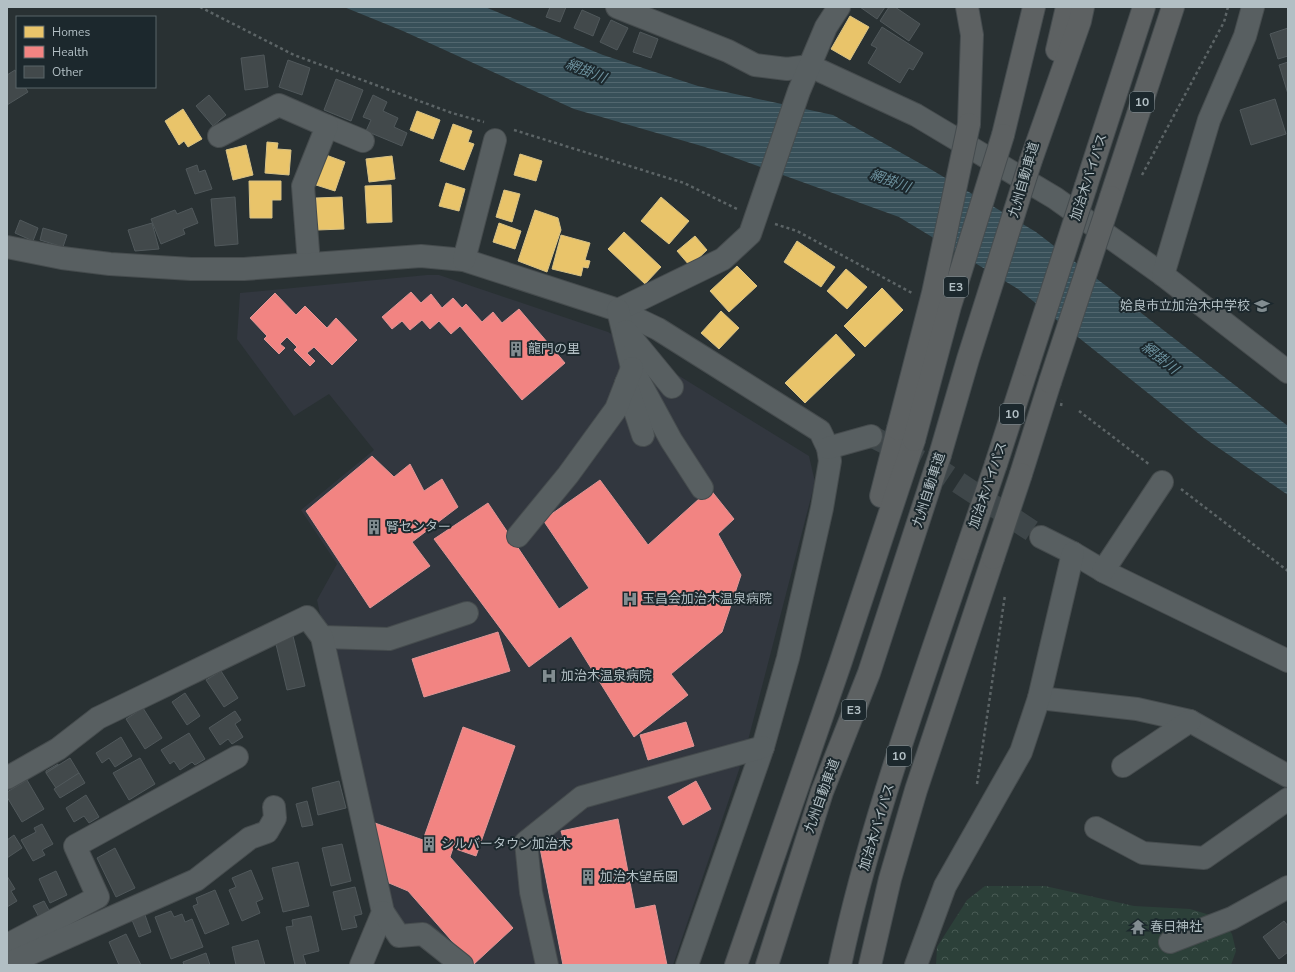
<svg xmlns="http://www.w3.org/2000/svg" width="1295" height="972" font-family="'Nunito Sans','Noto Sans JP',sans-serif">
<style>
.medical{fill:#32373f}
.forest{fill:url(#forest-crowns)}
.water{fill:url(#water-rules)}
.homes{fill:#e9c46a;stroke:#d8c285}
.health{fill:#f28482;stroke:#df9696}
.building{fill:#42494b;stroke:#50585b}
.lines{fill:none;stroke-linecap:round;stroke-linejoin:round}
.minor-tunnel{stroke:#3e4649;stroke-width:22;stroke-dasharray:22 11;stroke-linecap:butt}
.minor-casing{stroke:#464c4e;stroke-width:24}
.highway-casing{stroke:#454c4f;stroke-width:24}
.path{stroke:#5c6466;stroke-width:2.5;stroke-dasharray:3 3;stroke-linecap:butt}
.minor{stroke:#585f61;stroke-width:22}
.highway{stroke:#5d6162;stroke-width:22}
.highway-bridge-casing{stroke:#454c4f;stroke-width:24;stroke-linecap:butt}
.path-bridge{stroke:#5c6466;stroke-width:2.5;stroke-dasharray:3 3;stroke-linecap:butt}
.highway-bridge{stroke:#5d6162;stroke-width:22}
.labels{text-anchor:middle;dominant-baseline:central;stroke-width:4;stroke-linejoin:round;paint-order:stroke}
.shield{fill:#1c282d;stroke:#859297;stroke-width:1}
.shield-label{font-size:12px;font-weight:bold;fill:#b2bfc4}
.street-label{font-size:13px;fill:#b2bfc4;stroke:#1c282d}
.poi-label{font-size:13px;fill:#b2bfc4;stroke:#1c282d;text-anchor:start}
.water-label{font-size:14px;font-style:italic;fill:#6e93a0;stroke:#1c282d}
</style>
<defs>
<pattern id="forest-crowns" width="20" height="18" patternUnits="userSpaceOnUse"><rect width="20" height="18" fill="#2c4039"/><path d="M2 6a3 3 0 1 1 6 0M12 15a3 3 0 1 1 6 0" fill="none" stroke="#485a54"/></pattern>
<pattern id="water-rules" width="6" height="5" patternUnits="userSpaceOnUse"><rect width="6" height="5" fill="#385059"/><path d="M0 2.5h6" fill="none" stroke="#52676f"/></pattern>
</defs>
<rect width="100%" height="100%" fill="#293133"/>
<!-- medical -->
<path class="medical" d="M427 275H439L608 332 809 456 815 482 745 752 673 965H446L388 925 317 600 337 564 301 510 374 450 329 394 294 416 237 339 240 293Z"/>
<!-- forest -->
<path class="forest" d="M985 886H1045L1134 906 1190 909 1220 918 1232 934 1236 951 1231 965H936L937 947 967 900Z"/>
<!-- water -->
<path class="water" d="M344 7H485L603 55 698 86 833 115 932 170 1036 232 1288 426V495L1204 438 1018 289 899 217 705 147 574 109 403 31Z"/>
<!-- homes -->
<g class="homes">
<path d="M850 16 869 27 850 60 831 49Z"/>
<path d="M183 109 202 139 188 147 184 141 179 145 165 121Z"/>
<path d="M417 111 440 120 433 139 410 130Z"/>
<path d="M453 124 472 131 468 142 474 144 464 170 440 161Z"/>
<path d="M267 142 278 143 277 149 291 150 289 175 265 173Z"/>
<path d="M246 145 253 175 233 180 226 150Z"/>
<path d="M520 154 542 161 536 181 514 175Z"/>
<path d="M326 155 345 162 335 191 316 185Z"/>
<path d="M392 156 395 179 369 182 366 159Z"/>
<path d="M249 181H281V200H272V218H250Z"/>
<path d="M446 183 465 189 459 211 439 206Z"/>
<path d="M391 185 392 222 367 223 365 186Z"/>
<path d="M504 190 520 194 512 222 496 217Z"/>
<path d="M342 197 344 229 317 230 316 198Z"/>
<path d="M661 197 689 221 669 244 641 221Z"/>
<path d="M535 210 558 218 561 230 547 272 518 261Z"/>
<path d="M499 223 521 231 515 249 493 242Z"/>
<path d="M624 232 661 267 645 284 608 249Z"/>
<path d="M561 235 590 243 585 260 590 261 588 268 583 267 581 276 552 269Z"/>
<path d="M695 236 707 250 690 266 677 251Z"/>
<path d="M797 241 835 267 821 287 784 262Z"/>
<path d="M737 266 757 286 729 312 710 291Z"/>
<path d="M846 269 867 287 847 309 827 291Z"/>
<path d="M882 288 903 310 865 347 844 326Z"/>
<path d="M721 311 739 328 719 349 701 333Z"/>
<path d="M836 334 855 355 805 403 785 383Z"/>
</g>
<!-- health -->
<g class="health">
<path d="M411 292 421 303 431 294 442 308 453 298 462 308 466 304 482 322 493 312 502 323 519 309 565 363 522 400 460 326 451 334 439 321 430 329 422 320 410 330 402 321 392 329 382 317Z"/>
<path d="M275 293 296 315 305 306 327 328 336 318 357 340 332 365 314 347 307 353 315 361 310 366 294 350 297 347 287 337 280 344 285 348 279 354 264 339 267 336 250 318Z"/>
<path d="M372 456 394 477 410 464 424 491 442 479 458 507 412 542 430 566 370 608 306 511Z"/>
<path d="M600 480 648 545 710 489 734 519 718 534 741 575 722 632 671 674 688 695 634 737 571 636 529 667 434 539 488 503 559 609 589 588 543 520Z"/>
<path d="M498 632 510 671 424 697 412 659Z"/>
<path d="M686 722 694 746 648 760 640 735Z"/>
<path d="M463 727 515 746 476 856 453 848 450 857 513 928 473 965 408 891 389 883 372 822 423 840Z"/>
<path d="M696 781 711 809 683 825 668 797Z"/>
<path d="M618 819 635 909 655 905 667 965H563L540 848 558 845 557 839 563 838 561 831Z"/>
</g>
<!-- building -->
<g class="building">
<path d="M550 7H566L560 22 546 17Z"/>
<path d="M860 7H885L877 19Z"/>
<path d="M889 7H895L920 24 909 41 880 21Z"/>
<path d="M582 10 600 18 593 36 574 28Z"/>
<path d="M611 20 628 28 617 50 600 42Z"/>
<path d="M882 27 923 53 913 70 909 68 900 83 868 63 877 48 871 45Z"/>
<path d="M1288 28V56L1278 59 1270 34Z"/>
<path d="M640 32 658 39 651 58 633 52Z"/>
<path d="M264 55 268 87 245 90 241 58Z"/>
<path d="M288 60 310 68 302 95 279 87Z"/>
<path d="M1288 62V94L1279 65Z"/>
<path d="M15 70 17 74V87H25L28 92 7 105V75Z"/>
<path d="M336 79 363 90 351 121 324 110Z"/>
<path d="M209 95 226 115 213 126 196 106Z"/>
<path d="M373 95 387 102 383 111 398 118 394 127 407 133 402 146 366 131 371 120 363 117Z"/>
<path d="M1275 99 1286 134 1251 145 1240 110Z"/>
<path d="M197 165 199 172 205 170 212 189 195 194 186 169Z"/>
<path d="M235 197 238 244 215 246 211 199Z"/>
<path d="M192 208 198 223 183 229 185 234 161 244 151 219 175 210 177 214Z"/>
<path d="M20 220 38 228 33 241 15 233Z"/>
<path d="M152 223 159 249 135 251 128 230Z"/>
<path d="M43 228 67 235 63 247 40 240Z"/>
<path d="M293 636 305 686 287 690 275 640Z"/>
<path d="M221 671 238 698 224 707 206 680Z"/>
<path d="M185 693 200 716 187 725 172 702Z"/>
<path d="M143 708 162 738 145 749 126 719Z"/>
<path d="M235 711 241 720 235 724 243 737 232 744 228 739 220 745 209 728Z"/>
<path d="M189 733 205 759 195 765 192 762 180 770 174 761 170 764 161 750Z"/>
<path d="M121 737 132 756 115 767 109 758 102 763 96 753Z"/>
<path d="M70 758 79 773 56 788 46 773Z"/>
<path d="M140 758 155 784 129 800 113 773Z"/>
<path d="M58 764V765L46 773V771Z"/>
<path d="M79 773 85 783 60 798 54 789Z"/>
<path d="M27 780 44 809 22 822 7 797V792Z"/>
<path d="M339 781 346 808 318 815 312 788Z"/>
<path d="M86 795 99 817 89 823 84 816 74 822 66 808Z"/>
<path d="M307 801 313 825 302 827 296 804Z"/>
<path d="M42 824 53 844 42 850 45 855 33 861 21 840 36 832 34 828Z"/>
<path d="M14 835 22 848 7 858V840Z"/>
<path d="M342 844 351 881 331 886 322 848Z"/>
<path d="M115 848 135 888 116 897 97 858Z"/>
<path d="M298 862 309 906 283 912 272 868Z"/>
<path d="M251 870 263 899 256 902 260 913 242 921 229 890 236 887 232 878Z"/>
<path d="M56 871 67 895 50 903 39 879Z"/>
<path d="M7 876 15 889 11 891 17 901 7 907Z"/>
<path d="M355 887 362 914 354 916 357 927 342 930 333 892Z"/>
<path d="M215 890 229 924 205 934 193 906 198 904 196 898Z"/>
<path d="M44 901 50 912 39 917 33 906Z"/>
<path d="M171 911 174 917 182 914 185 922 192 919 203 947 171 959 155 917Z"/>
<path d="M145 915 151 932 139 937 132 920Z"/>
<path d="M311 916 319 951 303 955 306 965H295L286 927 293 926 292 920Z"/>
<path d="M1284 921 1288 926V952L1279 959 1263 937Z"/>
<path d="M126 934 141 965H119L109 942Z"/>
<path d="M258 940 265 965H236L232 947Z"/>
<path d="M206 953 210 965H184L183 962Z"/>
</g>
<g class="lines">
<!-- minor-tunnel -->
<path class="minor-tunnel" d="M871 436 944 473 1041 537"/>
<!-- minor casing -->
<g class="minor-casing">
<g id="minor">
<path d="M617 7 728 51 755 65 787 69 810 66 916 115 1055 198 1163 275 1288 372"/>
<path d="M327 126 363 141"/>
<path d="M219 136 279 105 327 126 303 186 309 264"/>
<path d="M7 247 62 258 110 264 191 269H244L421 256 464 260 618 310 658 329 820 431 828 448 830 461 822 508 788 658 763 747 687 965"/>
<path d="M464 260 495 140"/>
<path d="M1163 275 1209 120 1245 36 1253 7"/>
<path d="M618 310 723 259 750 234 799 91 826 27 839 7"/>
<path d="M618 310 632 368 671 440 702 488"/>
<path d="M626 331 672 387"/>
<path d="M626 383 643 435"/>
<path d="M828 448 871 436"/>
<path d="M518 536 568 475 616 409 632 368"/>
<path d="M1041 537 1073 553 1105 572 1288 661"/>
<path d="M1103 571 1162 482"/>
<path d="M322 637 389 639 467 613"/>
<path d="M1039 698 1137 709 1190 721 1288 776"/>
<path d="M1123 766 1190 721"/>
<path d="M7 778 58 749 98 718 307 617 322 637 383 912 361 965"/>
<path d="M1096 828 1143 853 1204 858 1288 799"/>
<path d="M383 912 399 936 423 934 462 965"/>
<path d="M1170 942 1232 918 1288 887"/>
<path d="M7 945 98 897 75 846 237 757"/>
<path d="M7 964 196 880 250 838 267 832 275 818 274 807"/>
<path d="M547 965 531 892 526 842 582 797 763 747"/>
<path d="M916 965 945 886 1021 752 1039 698 1073 553"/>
</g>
</g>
<!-- highway casing -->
<g class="highway-casing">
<g id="highway">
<path d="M967 7 972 35 969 124"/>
<path d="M1057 50 1067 7"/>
<path d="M1003 135 1034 7"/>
<path d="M1031 160 1080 21 1083 7"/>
<path d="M1086 186 1144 7"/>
<path d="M1111 197 1173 7"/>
<path d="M996 464 1028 365"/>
<path d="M1021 474 1050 382"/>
<path d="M881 496 898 429"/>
<path d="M736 965 840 664 914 440"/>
<path d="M767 965 822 792 869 673 940 455"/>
<path d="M840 965C870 824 921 686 967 549"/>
<path d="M870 965 890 879 916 790 993 558"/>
</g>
</g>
<!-- path -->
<g class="path">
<path d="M200 7 294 55 452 113 484 122"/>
<path d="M514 130 684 183 737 209"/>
<path d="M1142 175 1224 22 1228 7"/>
<path d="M775 224 797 231 912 293"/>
<path d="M1079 411 1150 465"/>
<path d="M1181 489 1288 571"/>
<path d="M977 784 1005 595"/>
</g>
<!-- minor -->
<use href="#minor" class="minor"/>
<!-- highway -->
<use href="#highway" class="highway"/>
<!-- highway-bridge casing -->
<g class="highway-bridge-casing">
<g id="highway-bridge">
<path d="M1028 365 1086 186"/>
<path d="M1050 382 1111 197"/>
<path d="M898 429 933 293 969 124"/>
<path d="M914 440 950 306 1003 135"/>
<path d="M940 455 968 359 1031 160"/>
<path d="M967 549 996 464"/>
<path d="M993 558 1021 474"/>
</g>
</g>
<!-- path-bridge -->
<path class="path-bridge" d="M1061 406 1062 400"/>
<!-- highway-bridge -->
<use href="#highway-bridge" class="highway-bridge"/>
</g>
<!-- icons -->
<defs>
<g id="school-bare" transform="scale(1.2)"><path d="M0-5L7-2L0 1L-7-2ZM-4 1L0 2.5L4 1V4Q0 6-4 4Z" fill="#828d91" stroke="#1c282d" stroke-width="2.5" paint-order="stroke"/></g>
<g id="building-bare" transform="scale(1.2)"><path d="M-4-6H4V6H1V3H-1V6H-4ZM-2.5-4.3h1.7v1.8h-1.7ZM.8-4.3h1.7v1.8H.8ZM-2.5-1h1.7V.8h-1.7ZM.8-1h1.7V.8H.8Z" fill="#828d91" stroke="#1c282d" stroke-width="2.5" paint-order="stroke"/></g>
<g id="hospital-bare" transform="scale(1.2)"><path d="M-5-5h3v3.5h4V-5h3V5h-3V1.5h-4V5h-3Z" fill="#828d91" stroke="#1c282d" stroke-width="2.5" paint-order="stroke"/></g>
<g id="temple-bare" transform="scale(1.2)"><path d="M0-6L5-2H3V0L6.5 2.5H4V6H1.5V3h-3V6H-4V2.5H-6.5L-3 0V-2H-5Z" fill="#828d91" stroke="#1c282d" stroke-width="2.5" paint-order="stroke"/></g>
</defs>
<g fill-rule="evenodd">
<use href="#school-bare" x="1262" y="306"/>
<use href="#building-bare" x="516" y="349"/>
<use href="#building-bare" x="374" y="527"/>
<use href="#hospital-bare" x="630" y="599"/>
<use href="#hospital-bare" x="549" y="676"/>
<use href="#building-bare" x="429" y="844"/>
<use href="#building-bare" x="588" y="877"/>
<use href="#temple-bare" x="1138" y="927"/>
</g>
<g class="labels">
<!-- shield labels -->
<g class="shield">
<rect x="1130" y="92" width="24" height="20" rx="3"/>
<rect x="944" y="277" width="24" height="20" rx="3"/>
<rect x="1000" y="404" width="24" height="20" rx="3"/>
<rect x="842" y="700" width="24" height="20" rx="3"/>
<rect x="887" y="746" width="24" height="20" rx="3"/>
</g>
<g class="shield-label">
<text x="1142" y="102">10</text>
<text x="956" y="287">E3</text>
<text x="1012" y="414">10</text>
<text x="854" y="710">E3</text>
<text x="899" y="756">10</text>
</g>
<!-- street labels -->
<g class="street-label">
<text transform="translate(1089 177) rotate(-72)">加治木バイパス</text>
<text transform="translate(1024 180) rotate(-74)">九州自動車道</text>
<text transform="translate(988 485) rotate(-71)">加治木バイパス</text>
<text transform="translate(929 490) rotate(-72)">九州自動車道</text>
<text transform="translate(822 796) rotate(-70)">九州自動車道</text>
<text transform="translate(877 827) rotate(-73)">加治木バイパス</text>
</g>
<!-- poi labels -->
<g class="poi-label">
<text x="1250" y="306" text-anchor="end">姶良市立加治木中学校</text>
<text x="528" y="349">龍門の里</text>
<text x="386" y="527">腎センター</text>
<text x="642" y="599">玉昌会加治木温泉病院</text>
<text x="561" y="676">加治木温泉病院</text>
<text x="441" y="844">シルバータウン加治木</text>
<text x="600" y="877">加治木望岳園</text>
<text x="1150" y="927">春日神社</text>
</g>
<!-- water labels -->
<g class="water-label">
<text transform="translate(586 71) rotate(22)">網掛川</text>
<text transform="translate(890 181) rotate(20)">網掛川</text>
<text transform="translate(1160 358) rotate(38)">網掛川</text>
</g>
</g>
<!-- border -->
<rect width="1295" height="972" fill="none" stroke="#b2bfc4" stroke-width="16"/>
<!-- legend -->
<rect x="16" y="16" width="140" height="72" fill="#1c282d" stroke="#586469"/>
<rect x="24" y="26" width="20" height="12" fill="#e9c46a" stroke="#586469"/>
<text x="52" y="36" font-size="12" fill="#b2bfc4">Homes</text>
<rect x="24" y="46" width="20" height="12" fill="#f28482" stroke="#586469"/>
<text x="52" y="56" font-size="12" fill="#b2bfc4">Health</text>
<rect x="24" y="66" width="20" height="12" fill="#42494b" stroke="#586469"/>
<text x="52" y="76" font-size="12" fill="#b2bfc4">Other</text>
</svg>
